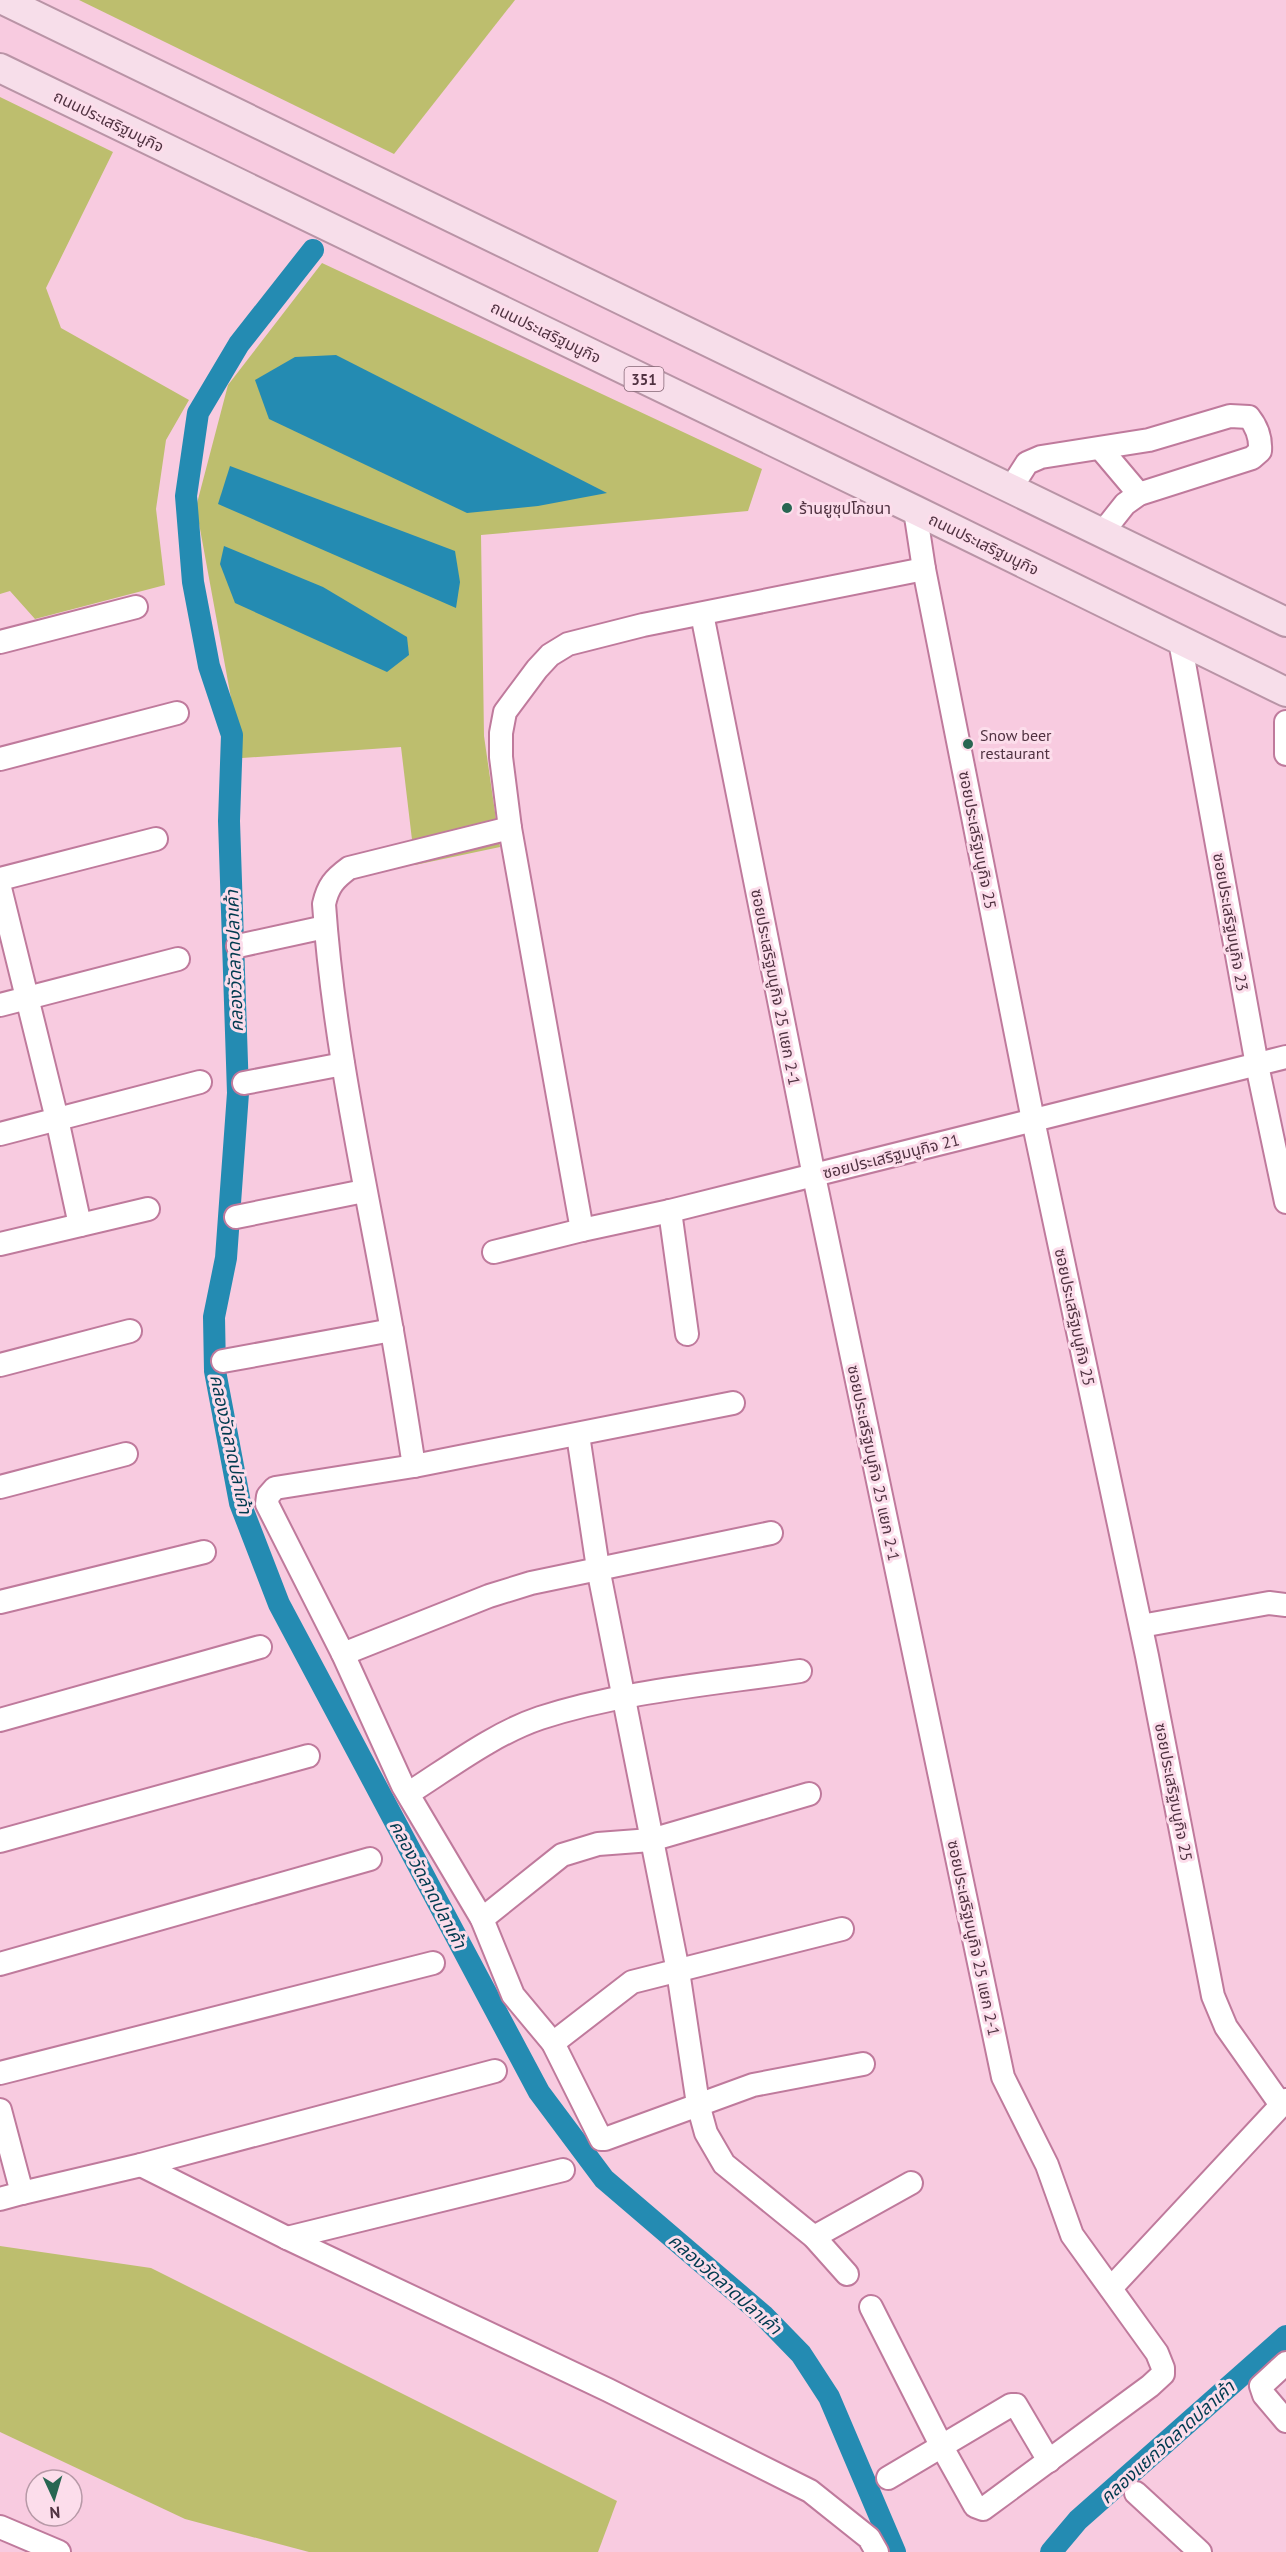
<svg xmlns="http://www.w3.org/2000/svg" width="1286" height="2552" font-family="'PT Sans','Noto Sans Thai',sans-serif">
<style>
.green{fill:#bdbe6e}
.water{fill:#248bb2}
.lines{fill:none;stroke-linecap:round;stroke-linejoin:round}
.canal{stroke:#248bb2;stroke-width:22}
.minor-casing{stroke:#bf7a9c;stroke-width:26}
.major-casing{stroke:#b994a6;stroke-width:32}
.minor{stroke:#fff;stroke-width:22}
.major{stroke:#f7deea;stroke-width:28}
.poi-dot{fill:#286652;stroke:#fcddeb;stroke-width:2}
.labels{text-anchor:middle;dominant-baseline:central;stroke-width:6;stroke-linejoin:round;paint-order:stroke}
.shield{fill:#fcddeb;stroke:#846574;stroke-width:1.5}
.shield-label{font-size:15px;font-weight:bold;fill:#503241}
.street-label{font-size:16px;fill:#503241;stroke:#fcddeb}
.poi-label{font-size:16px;fill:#503241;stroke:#fcddeb;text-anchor:start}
.water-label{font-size:18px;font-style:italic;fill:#003a4f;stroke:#fcddeb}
</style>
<rect width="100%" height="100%" fill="#f8cbe0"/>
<!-- green -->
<g class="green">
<path d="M79 0H515L394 154Z"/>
<path d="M0 97 113 152 46 288 61 328 189 400 166 440 156 509 165 585 35 619 10 591 0 594Z"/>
<path d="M322 263 762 469 748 511 481 535 484 736 500 847 415 865 401 747 242 758 196 507 228 385Z"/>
<path d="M0 2246 151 2268 617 2501 598 2552H309L185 2519 0 2432Z"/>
</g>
<!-- water -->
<g class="water">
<path d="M336 355 607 493 538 506 467 513 269 419 255 380 295 357Z"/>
<path d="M230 466 455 551 460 582 456 608 218 504Z"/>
<path d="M224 546 323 587 407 637 409 655 387 672 235 603 220 564Z"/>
</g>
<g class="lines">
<!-- canal -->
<g class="canal">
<path d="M313 250 239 344 198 413 186 496 193 582 209 666 232 735 229 821 238 1093 226 1258 214 1317 215 1371 240 1503 279 1604 539 2092 604 2179 763 2315 801 2354 829 2397 895 2552"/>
<path d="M1051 2552 1078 2520 1286 2336"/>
</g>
<!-- minor casing -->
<g class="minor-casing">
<g id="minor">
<path d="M1101 449 1139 494"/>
<path d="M1011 488 1027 463 1041 457 1149 440 1230 416 1249 417C1257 427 1261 438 1260 451L1252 458 1139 494 1125 504 1102 533"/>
<path d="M915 510 924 569 1033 1120 1147 1656 1213 1996 1226 2027 1281 2105"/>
<path d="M702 614 814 1176 1003 2077 1047 2165 1072 2235 1157 2353 1163 2368V2374L1150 2386 983 2509 975 2506 942 2447 871 2307"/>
<path d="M1180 641 1257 1065 1286 1202"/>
<path d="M0 642 136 607"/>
<path d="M1286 722V754"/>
<path d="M0 759 177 713"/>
<path d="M0 879 156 839"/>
<path d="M0 888 57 1119 80 1225"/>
<path d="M238 946 325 927"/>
<path d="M0 1005 178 959"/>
<path d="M244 1083 343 1064"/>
<path d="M0 1134 200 1082"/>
<path d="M670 1211 687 1334"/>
<path d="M236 1217 364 1191"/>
<path d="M582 1230 510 828 501 757V733L505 712 537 669 550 655 568 644 643 625 924 569"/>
<path d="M0 1244 148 1209"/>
<path d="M494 1252 582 1230 670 1211 1286 1057"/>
<path d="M223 1361 392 1330"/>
<path d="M0 1365 130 1331"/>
<path d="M733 1403 414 1466 275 1488 268 1496 267 1504 343 1654 403 1786 482 1919 513 1995 553 2043 601 2139H605L753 2085 863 2064"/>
<path d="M578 1435 598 1568 678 1971 698 2104 706 2133 724 2164 814 2237 847 2274"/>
<path d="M414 1466C407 1421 400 1376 392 1331 367 1189 334 1048 324 904 328 886 334 879 349 868L510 828"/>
<path d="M0 1487 126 1454"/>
<path d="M0 1602 204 1552"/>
<path d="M1141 1626 1269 1603 1286 1605"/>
<path d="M343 1654 489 1596 531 1583 771 1533"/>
<path d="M0 1720 260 1647"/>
<path d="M409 1793C450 1767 493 1734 540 1718 623 1691 713 1684 800 1671"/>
<path d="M0 1841 308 1756"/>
<path d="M482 1919 562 1855 598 1844 651 1840 809 1794"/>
<path d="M0 1964 370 1859"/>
<path d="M553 2043 632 1982 842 1929"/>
<path d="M0 2073 433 1963"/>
<path d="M0 2110 22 2193 141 2165 495 2071"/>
<path d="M141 2165 287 2238 608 2390 810 2491 869 2538 877 2552"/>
<path d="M0 2199 22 2193"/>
<path d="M814 2237 911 2183"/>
<path d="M287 2238 563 2170"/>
<path d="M1111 2288 1286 2100"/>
<path d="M1286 2363 1261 2386 1264 2395 1286 2421"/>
<path d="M888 2478 1011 2405H1016L1049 2461"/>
<path d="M1136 2493 1200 2552"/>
<path d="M0 2527 59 2552"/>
</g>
</g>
<!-- major casing -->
<g class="major-casing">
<g id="major">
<path d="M3 0 1286 622"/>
<path d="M0 68 915 510 1286 692"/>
</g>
</g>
<!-- minor -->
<use href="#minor" class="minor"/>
<!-- major -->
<use href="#major" class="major"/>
</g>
<!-- markers -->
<g class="poi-dot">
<circle cx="787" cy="508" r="6"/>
<circle cx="968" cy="744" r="6"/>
</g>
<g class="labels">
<!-- shield labels -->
<rect class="shield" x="624.5" y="367" width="39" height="24" rx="4.5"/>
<g class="shield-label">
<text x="644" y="379">351</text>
</g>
<!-- street labels -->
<g class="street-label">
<text transform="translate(109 121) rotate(26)">ถนนประเสริฐมนูกิจ</text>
<text transform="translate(546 332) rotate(26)">ถนนประเสริฐมนูกิจ</text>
<text transform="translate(984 544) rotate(26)">ถนนประเสริฐมนูกิจ</text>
<text transform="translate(978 840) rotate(79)">ซอยประเสริฐมนูกิจ 25</text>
<text transform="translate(1231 922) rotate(80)">ซอยประเสริฐมนูกิจ 23</text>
<text transform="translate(776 987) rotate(79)">ซอยประเสริฐมนูกิจ 25 แยก 2-1</text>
<text transform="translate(891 1156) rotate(-14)">ซอยประเสริฐมนูกิจ 21</text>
<text transform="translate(1075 1317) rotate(78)">ซอยประเสริฐมนูกิจ 25</text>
<text transform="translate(874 1463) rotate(78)">ซอยประเสริฐมนูกิจ 25 แยก 2-1</text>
<text transform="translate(1174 1792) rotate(79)">ซอยประเสริฐมนูกิจ 25</text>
<text transform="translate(974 1938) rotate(78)">ซอยประเสริฐมนูกิจ 25 แยก 2-1</text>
</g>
<!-- poi labels -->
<g class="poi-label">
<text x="799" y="508">ร้านยูซุปโภชนา</text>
<text x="980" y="735">Snow beer<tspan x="980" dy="18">restaurant</tspan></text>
</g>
<!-- water labels -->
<g class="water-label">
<text transform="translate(234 961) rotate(-92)">คลองวัดลาดปลาเค้า</text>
<text transform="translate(231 1444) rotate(78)">คลองวัดลาดปลาเค้า</text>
<text transform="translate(428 1884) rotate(62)">คลองวัดลาดปลาเค้า</text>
<text transform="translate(725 2284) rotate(41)">คลองวัดลาดปลาเค้า</text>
<text transform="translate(1167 2442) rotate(-42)">คลองแยกวัดลาดปลาเค้า</text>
</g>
</g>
<!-- north arrow -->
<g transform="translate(54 2498) rotate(176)"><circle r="28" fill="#fcddeb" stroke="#b799a7" stroke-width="1.5"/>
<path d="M0-4.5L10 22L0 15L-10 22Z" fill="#286652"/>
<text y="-9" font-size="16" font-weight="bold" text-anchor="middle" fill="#503241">N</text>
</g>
</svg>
